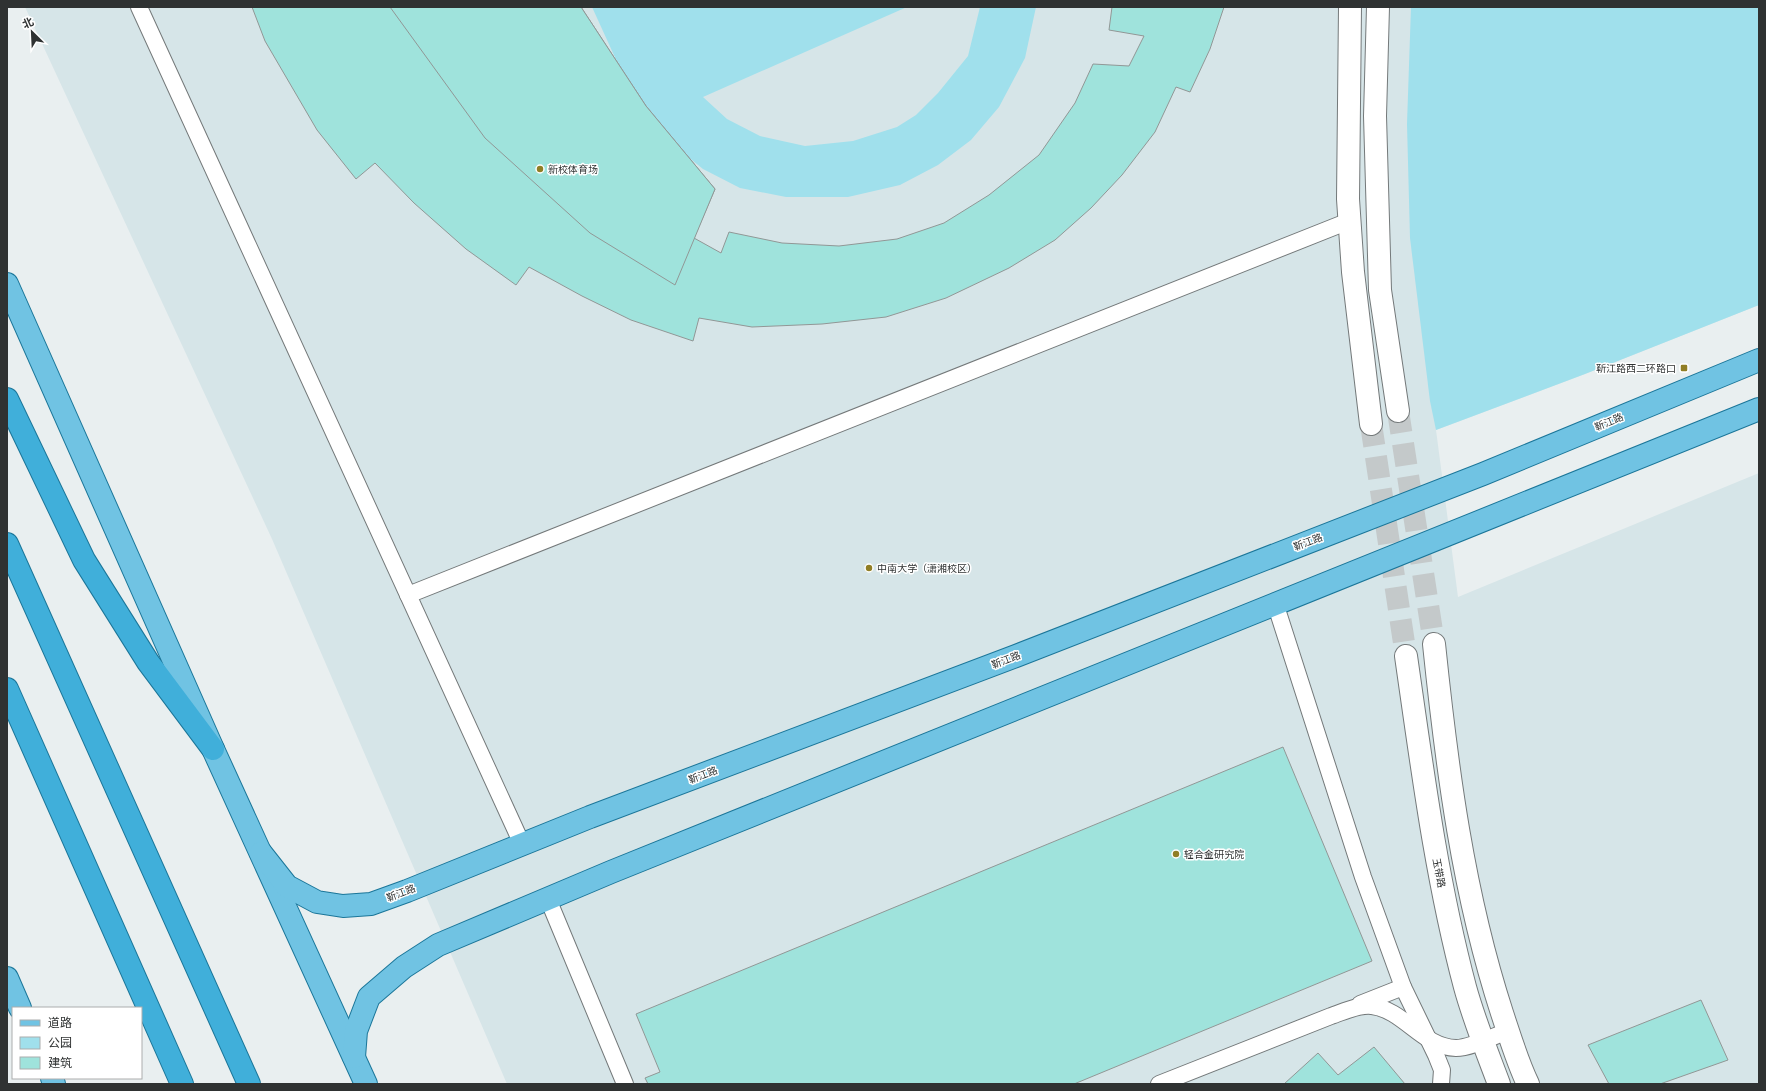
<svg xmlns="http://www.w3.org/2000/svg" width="1766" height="1091" font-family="Raleway,'Noto Sans SC',sans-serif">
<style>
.built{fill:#d6e5e8}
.green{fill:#a0e0ec}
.building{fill:#9fe3dc;stroke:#919796}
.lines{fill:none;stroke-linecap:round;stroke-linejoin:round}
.minor-tunnel{stroke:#c4c9ca;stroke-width:22;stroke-dasharray:22 11;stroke-linecap:butt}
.service-casing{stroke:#74797a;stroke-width:18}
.minor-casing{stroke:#74797a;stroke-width:24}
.primary-casing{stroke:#1b7699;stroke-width:24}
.trunk-casing{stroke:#1b7699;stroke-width:24}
.service{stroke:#fff;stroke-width:16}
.minor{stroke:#fff;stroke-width:22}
.primary{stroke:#70c3e3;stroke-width:22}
.trunk{stroke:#40afda;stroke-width:22}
.poi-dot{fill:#907e25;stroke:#fff;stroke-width:1.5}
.labels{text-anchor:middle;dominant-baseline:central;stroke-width:3;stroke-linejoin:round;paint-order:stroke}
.poi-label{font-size:10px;fill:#2f3232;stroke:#fff;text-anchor:start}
.street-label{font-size:10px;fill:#2f3232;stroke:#fff}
</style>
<rect width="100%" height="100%" fill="#e9eff0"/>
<!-- built -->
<path class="built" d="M25 7H1759V305L1585 374 1436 430 1458 597 1759 473V1084H507L272 539Z"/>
<!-- green -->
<g class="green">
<path d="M592 7H907L703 97 727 119 760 136 805 146 853 141 897 127 916 115 938 93 968 56 980 7H1036L1025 58 999 107 971 140 938 165 900 185 848 197H786L740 188 703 169 667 140 623 75Z"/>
<path d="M1411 7H1759V305L1585 374 1436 430 1430 401 1410 238 1407 124Z"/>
</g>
<!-- building -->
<g class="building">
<path d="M252 7H581L646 106 715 189 694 238 721 253 729 232 782 243 839 246 897 239 944 223 989 195 1039 155 1075 103 1093 64 1129 66 1144 36 1109 30 1112 7H1224L1210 49 1190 92 1176 87 1155 132 1122 175 1091 208 1055 240 1009 268 946 298 886 317 822 324 752 327 699 318 693 341 631 320 582 296 529 267 516 285 466 249 414 203 375 163 356 179 317 130 265 41Z"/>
<path d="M390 7H581L646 106 715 189 675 285 590 233 485 138Z"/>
<path d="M1283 747 1372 961 1074 1084H648L645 1078 660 1072 636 1014Z"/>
<path d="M1701 1000 1728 1060 1660 1084H1609L1588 1045Z"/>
<path d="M1374 1047 1405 1084H1284L1318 1053 1338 1075Z"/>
</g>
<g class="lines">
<!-- minor-tunnel -->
<g class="minor-tunnel">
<path d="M1398 411 1434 644"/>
<path d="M1371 424 1406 656"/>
</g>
<!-- service casing -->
<g class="service-casing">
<g id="service">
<path d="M139 7 522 844"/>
<path d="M408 595 1349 221"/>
<path d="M1275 603 1363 877 1403 987 1436 1055 1442 1070 1441 1084"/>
<path d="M548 899 625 1084"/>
<path d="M1360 1004 1403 987"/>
<path d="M1159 1084 1331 1016C1343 1012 1359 1004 1372 1006 1404 1010 1422 1047 1456 1048 1471 1048 1494 1036 1508 1031"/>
</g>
</g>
<!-- minor casing -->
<g class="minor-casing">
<g id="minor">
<path d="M1350 7 1348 199 1353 272 1371 424"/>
<path d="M1378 7 1375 116 1380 290 1398 411"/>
<path d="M1434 644C1447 769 1463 893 1502 1013 1510 1037 1517 1061 1528 1084"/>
<path d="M1406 656C1422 767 1436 878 1465 987 1474 1020 1487 1052 1499 1084"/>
</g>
</g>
<!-- primary casing -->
<g class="primary-casing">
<g id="primary">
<path d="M7 284 213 749 366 1084"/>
<path d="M261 853 287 886 317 902 343 906 371 904 407 891 590 817 1016 656 1483 474 1759 360"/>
<path d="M7 978 20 1008"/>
<path d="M354 1057 356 1031 369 997 404 967 438 945 611 872 1759 409"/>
<path d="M52 1078 54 1084"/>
</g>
</g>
<!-- trunk casing -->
<g class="trunk-casing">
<g id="trunk">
<path d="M7 399 84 560 148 662 213 749"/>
<path d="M7 544 249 1084"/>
<path d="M7 689 182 1084"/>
</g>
</g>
<!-- service -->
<use href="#service" class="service"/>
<!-- minor -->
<use href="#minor" class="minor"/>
<!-- primary -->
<use href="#primary" class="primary"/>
<!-- trunk -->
<use href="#trunk" class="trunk"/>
</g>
<!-- markers -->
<g class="poi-dot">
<circle cx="540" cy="169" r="4"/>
<rect x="1680" y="364" width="8" height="8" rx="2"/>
<circle cx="869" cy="568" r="4"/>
<circle cx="1176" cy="854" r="4"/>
</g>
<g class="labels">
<!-- poi labels -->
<g class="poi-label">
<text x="548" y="169">新校体育场</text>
<text x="1676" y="368" text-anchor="end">靳江路西二环路口</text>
<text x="877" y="568">中南大学（潇湘校区）</text>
<text x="1184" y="854">轻合金研究院</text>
</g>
<!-- street labels -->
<g class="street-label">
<text transform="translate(1609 422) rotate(-23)">靳江路</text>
<text transform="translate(1308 542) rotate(-21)">靳江路</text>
<text transform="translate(1006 660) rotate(-21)">靳江路</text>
<text transform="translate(703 775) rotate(-21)">靳江路</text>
<text transform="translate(1439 873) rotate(79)">玉带路</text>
<text transform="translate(401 893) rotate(-21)">靳江路</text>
</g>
</g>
<!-- border -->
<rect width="1766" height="1091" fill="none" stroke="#2f3232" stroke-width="16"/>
<!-- legend -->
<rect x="12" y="1007" width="130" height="72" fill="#ffffff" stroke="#acadad"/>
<rect x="20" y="1020" width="20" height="6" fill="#70c3e3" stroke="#acadad"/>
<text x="48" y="1027" font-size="12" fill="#2f3232">道路</text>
<rect x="20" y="1037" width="20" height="12" fill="#a0e0ec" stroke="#acadad"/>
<text x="48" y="1047" font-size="12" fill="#2f3232">公园</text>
<rect x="20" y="1057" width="20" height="12" fill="#9fe3dc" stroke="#acadad"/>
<text x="48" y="1067" font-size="12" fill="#2f3232">建筑</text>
<!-- north arrow -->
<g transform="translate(32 32) rotate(336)" stroke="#ffffff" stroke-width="3" paint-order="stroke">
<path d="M0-3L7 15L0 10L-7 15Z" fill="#2f3232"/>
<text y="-6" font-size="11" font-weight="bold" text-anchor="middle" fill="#2f3232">北</text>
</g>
</svg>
